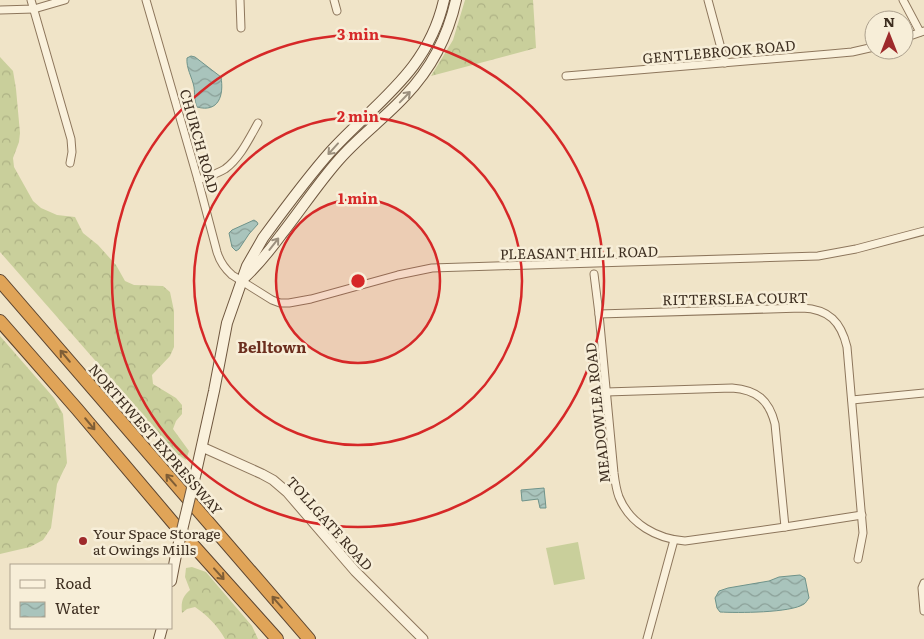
<svg xmlns="http://www.w3.org/2000/svg" width="924" height="639" font-family="Literata,serif">
<style>
.forest{fill:url(#forest-crowns)}
.park{fill:#c9cf9b}
.water{fill:url(#water-waves);stroke:#6f938a}
.lines{fill:none;stroke-linecap:round;stroke-linejoin:round}
.minor-casing{stroke:#8d765c;stroke-width:9}
.tertiary-casing{stroke:#8d765c;stroke-width:11}
.secondary-casing{stroke:#6f573f;stroke-width:12}
.motorway-casing{stroke:#5b4430;stroke-width:14}
.minor{stroke:#faf1dc;stroke-width:7}
.tertiary{stroke:#faf1dc;stroke-width:9}
.secondary{stroke:#faf1dc;stroke-width:10}
.motorway{stroke:#e0a458;stroke-width:12}
.secondary-bridge-casing{stroke:#6f573f;stroke-width:12;stroke-linecap:butt}
.secondary-bridge{stroke:#faf1dc;stroke-width:10}
.oneway{stroke:#9c907e}
.oneway2{stroke:#7e5d36}
.ring{fill:none;stroke:#d62828;stroke-width:2.5}
.poi-dot{fill:#9e2a2b;stroke:#f7eed8;stroke-width:2}
.labels{text-anchor:middle;dominant-baseline:central;stroke-width:5;stroke-linejoin:round;paint-order:stroke}
.street-label{font-size:14px;fill:#3d2e20;stroke:#f7eed8}
.poi-label{font-size:14px;fill:#3d2e20;stroke:#f7eed8;text-anchor:start}
.neighbourhood-label{font-size:15px;font-weight:bold;fill:#6b2e1e;stroke:#f7eed8}
.centre{fill:#d62828;stroke:#f7eed8;stroke-width:2.5}
.ring-label{font-size:15px;text-anchor:middle;font-weight:bold;fill:#d62828;stroke:#f7eed8;stroke-width:5;stroke-linejoin:round;paint-order:stroke}
</style>
<defs>
<pattern id="forest-crowns" width="20" height="18" patternUnits="userSpaceOnUse" patternTransform="scale(1.25)"><rect width="20" height="18" fill="#c9cf9b"/><path d="M2 6a3 3 0 1 1 6 0M12 15a3 3 0 1 1 6 0" fill="none" stroke="#aeb285"/></pattern>
<pattern id="water-waves" width="16" height="10" patternUnits="userSpaceOnUse" patternTransform="scale(1.25)"><rect width="16" height="10" fill="#a9c4bc"/><path d="M0 5q4-4 8 0t8 0" fill="none" stroke="#8ba098"/></pattern>
</defs>
<rect width="100%" height="100%" fill="#f0e4c8"/>
<!-- forest -->
<g class="forest">
<path d="M465 0H533L536 48 431 76 453 40Z"/>
<path d="M0 57 13 71 16 89 20 133 19 142 13 158 14 167 33 201 41 208 57 215 75 217 83 233 98 245 116 265 125 281 134 285 163 286 170 292 174 311V347L170 356 152 375 153 384 176 398 182 405V414L176 421 173 429 189 451 186 460C162 445 147 419 129 399 86 350 43 301 0 252Z"/>
<path d="M0 336 54 398 63 414 67 463 57 484 51 528 43 540 30 547 0 554Z"/>
<path d="M192 567 206 572 252 626 258 639H225C218 626 207 615 195 607L187 609 182 613C181 602 182 597 190 590L185 577 186 568Z"/>
</g>
<!-- park -->
<path class="park" d="M578 542 585 579 554 585 546 548Z"/>
<!-- water -->
<g class="water">
<path d="M191 56 195 57 221 77C224 95 219 113 197 107 194 100 195 94 194 87 192 77 186 68 187 58Z"/>
<path d="M254 220 257 222 258 224 249 234 239 249 236 251 232 247 229 233 232 230Z"/>
<path d="M544 488 546 508H540L538 499 522 501 521 490Z"/>
<path d="M800 575 805 578 809 598C807 600 806 603 804 604 791 613 737 613 720 612L717 608 715 598 719 591 728 588 769 581 779 577Z"/>
</g>
<g class="lines">
<!-- minor casing -->
<g class="minor-casing">
<g id="minor">
<path d="M31 0 71 139 72 152 70 163"/>
<path d="M146 0 198 180 217 252C220 262 224 268 232 275L272 300 280 303H289L311 299 398 275 432 268 818 256 856 249 924 231"/>
<path d="M240 0 241 28"/>
<path d="M334 0 337 11"/>
<path d="M708 0 725 63"/>
<path d="M903 0 920 32"/>
<path d="M0 10 34 9 65 0"/>
<path d="M904 38 924 31"/>
<path d="M566 76 830 54 852 52 874 47"/>
<path d="M198 180C207 177 217 174 225 169 240 158 249 139 258 123"/>
<path d="M594 274 599 314 614 473C615 481 616 489 619 497 630 524 657 539 685 541L785 527 862 515"/>
<path d="M599 314 802 308C829 309 841 322 847 347L863 533 858 559"/>
<path d="M606 392 732 388C757 390 769 400 775 424L785 527"/>
<path d="M852 400 924 393"/>
<path d="M924 583 922 588 924 611"/>
<path d="M647 639 674 540"/>
</g>
</g>
<!-- tertiary casing -->
<g class="tertiary-casing">
<path id="tertiary" d="M202 447 262 474 273 480 287 492 355 571 423 639"/>
</g>
<!-- secondary casing -->
<g class="secondary-casing">
<g id="secondary">
<path d="M244 278C258 265 270 250 281 235 300 211 317 185 337 162 357 138 384 119 405 96 430 70 448 36 456 0"/>
<path d="M196 472 214 391 227 323 247 266 263 238C285 208 307 178 331 151 377 101 428 71 444 0"/>
<path d="M171 581 176 555"/>
<path d="M159 639 162 628"/>
</g>
</g>
<!-- motorway casing -->
<g class="motorway-casing">
<g id="motorway">
<path d="M0 281 309 639"/>
<path d="M0 321 77 409 175 525 277 639"/>
</g>
</g>
<!-- minor -->
<use href="#minor" class="minor"/>
<!-- tertiary -->
<use href="#tertiary" class="tertiary"/>
<!-- secondary -->
<use href="#secondary" class="secondary"/>
<!-- motorway -->
<use href="#motorway" class="motorway"/>
<!-- secondary-bridge casing -->
<g class="secondary-bridge-casing">
<path id="secondary-bridge" d="M176 555 196 472"/>
</g>
<!-- secondary-bridge -->
<use href="#secondary-bridge" class="secondary-bridge"/>
</g>
<!-- one-way arrows -->
<defs><path id="oneway-shaft" d="M-6 0H5M1.5-3L5.5 0L1.5 3" fill="none" stroke-width="1.6" stroke-linecap="round" stroke-linejoin="round" transform="scale(1.25)"/></defs>
<g class="oneway">
<use href="#oneway-shaft" transform="translate(405 97) rotate(-46)"/>
<use href="#oneway-shaft" transform="translate(333 149) rotate(132)"/>
<use href="#oneway-shaft" transform="translate(274 244) rotate(-52)"/>
</g>
<g class="oneway2">
<use href="#oneway-shaft" transform="translate(65 356) rotate(-130)"/>
<use href="#oneway-shaft" transform="translate(90 424) rotate(50)"/>
<use href="#oneway-shaft" transform="translate(171 480) rotate(-131)"/>
<use href="#oneway-shaft" transform="translate(219 574) rotate(48)"/>
<use href="#oneway-shaft" transform="translate(277 602) rotate(-131)"/>
</g>
<!-- distance rings -->
<circle cx="358" cy="281" r="82" fill="#d62828" fill-opacity=".12"/>
<g class="ring">
<circle cx="358" cy="281" r="82"/>
<circle cx="358" cy="281" r="164"/>
<circle cx="358" cy="281" r="246"/>
</g>
<!-- markers -->
<circle class="poi-dot" cx="83" cy="541" r="5"/>
<g class="labels">
<!-- street labels -->
<g class="street-label">
<text transform="translate(719 51) rotate(-5)">GENTLEBROOK ROAD</text>
<text transform="translate(200 141) rotate(74)">CHURCH ROAD</text>
<text transform="translate(579 252) rotate(-1)">PLEASANT HILL ROAD</text>
<text transform="translate(735 298) rotate(-1)">RITTERSLEA COURT</text>
<text transform="translate(597 413) rotate(-96)">MEADOWLEA ROAD</text>
<text transform="translate(156 439) rotate(49)">NORTHWEST EXPRESSWAY</text>
<text transform="translate(330 523) rotate(48)">TOLLGATE ROAD</text>
</g>
<!-- poi labels -->
<g class="poi-label">
<text x="93" y="533">Your Space Storage<tspan x="93" dy="16">at Owings Mills</tspan></text>
</g>
<!-- neighbourhood labels -->
<g class="neighbourhood-label">
<text x="272" y="346">Belltown</text>
</g>
</g>
<circle cx="358" cy="281" r="8" class="centre"/>
<g class="ring-label">
<text x="358" y="40">3 min</text>
<text x="358" y="122">2 min</text>
<text x="358" y="204">1 min</text>
</g>
<!-- legend -->
<rect x="10" y="564" width="162" height="65" fill="#f7eed8" stroke="#ada18e"/>
<rect x="20" y="580" width="25" height="8" fill="#faf1dc" stroke="#ada18e"/>
<text x="55" y="589" font-size="15" fill="#3d2e20">Road</text>
<rect x="20" y="602" width="25" height="15" fill="url(#water-waves)" stroke="#ada18e"/>
<text x="55" y="614" font-size="15" fill="#3d2e20">Water</text>
<!-- north arrow -->
<g transform="translate(889 35)"><circle r="24" fill="#f7eed8" stroke="#ada18e"/>
<path d="M0-4L9 19L0 12L-9 19Z" fill="#9e2a2b"/>
<text y="-8" font-size="14" font-weight="bold" text-anchor="middle" fill="#3d2e20">N</text>
</g>
</svg>
